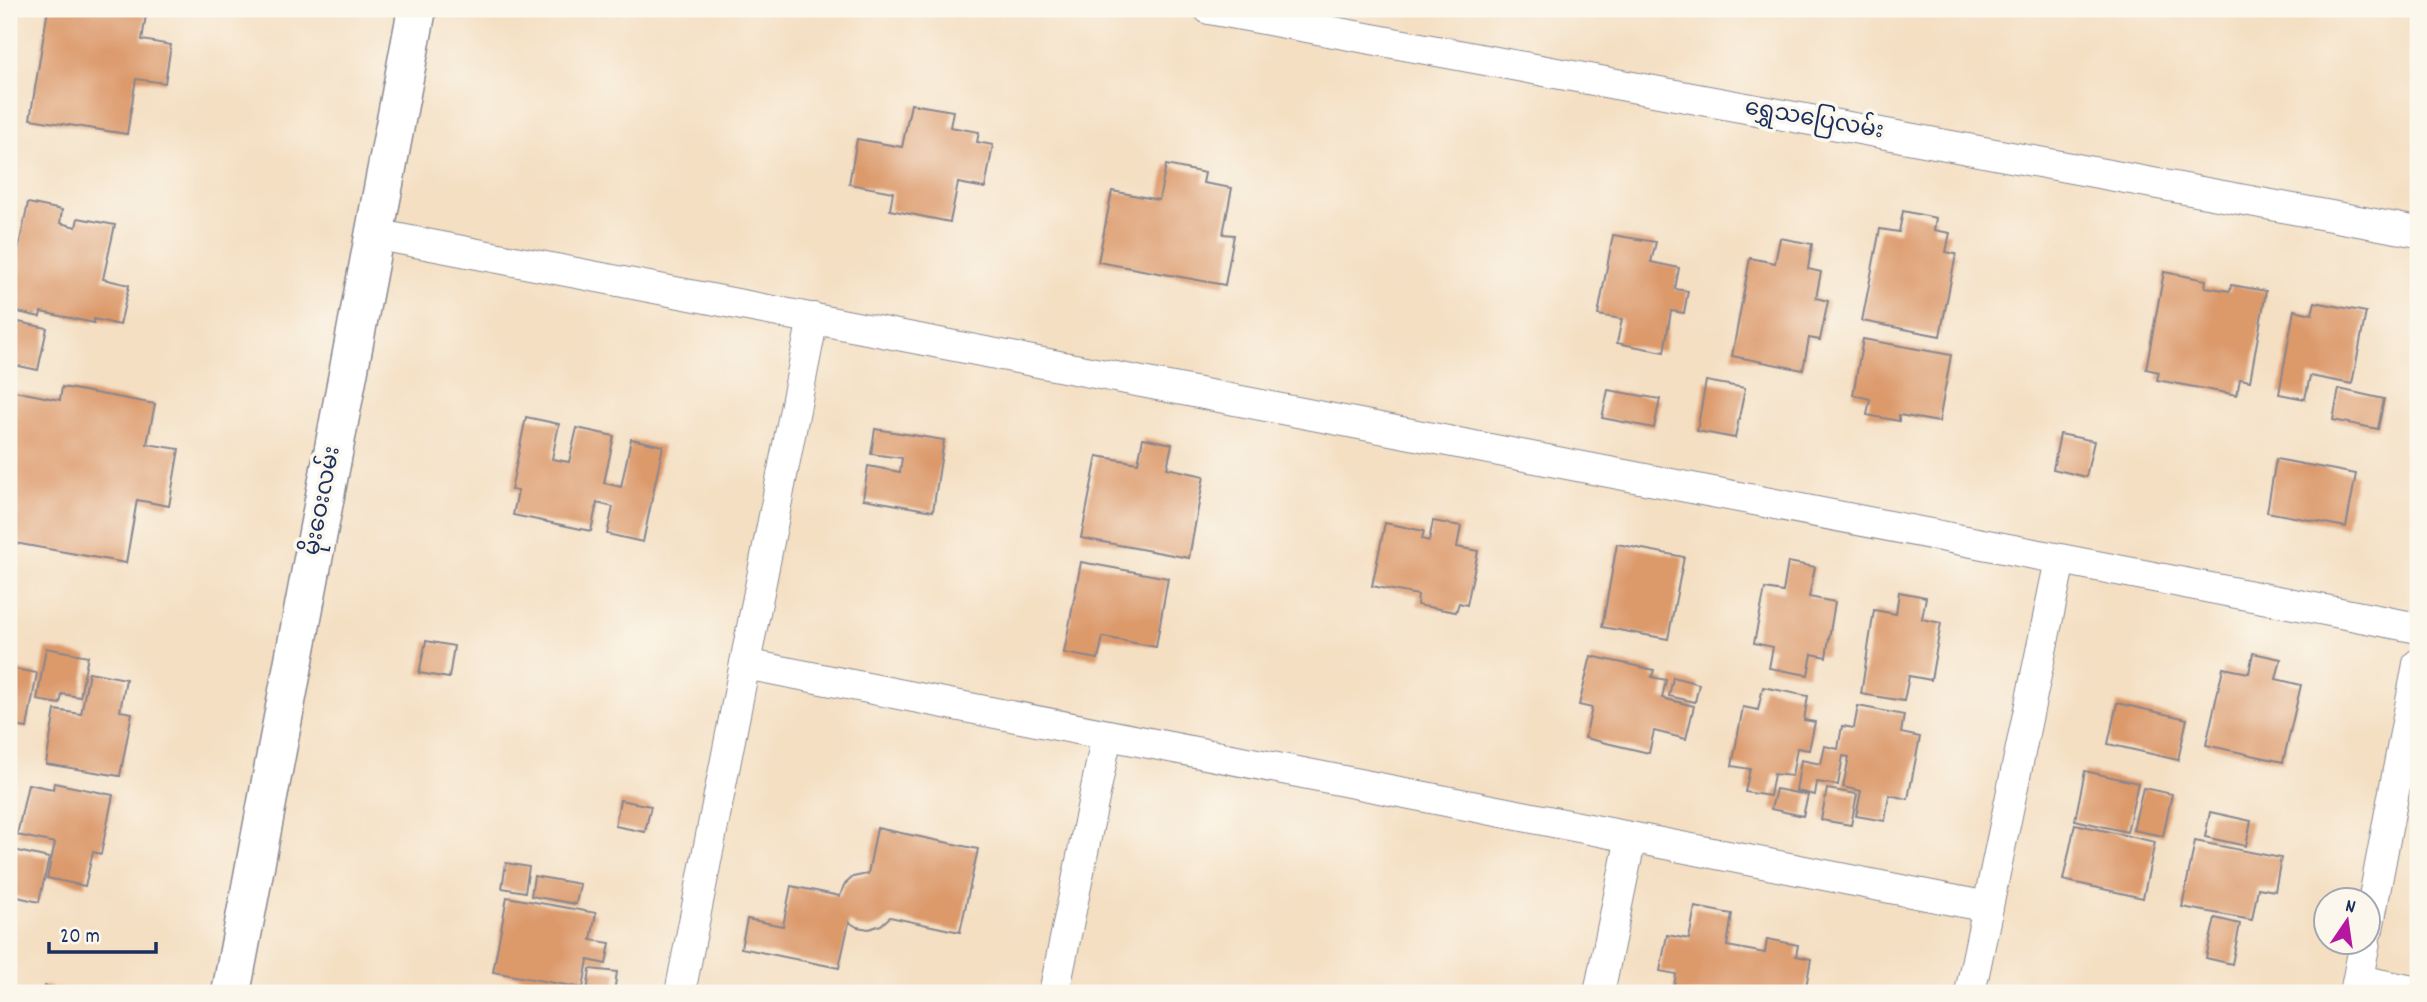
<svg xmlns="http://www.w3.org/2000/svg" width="2427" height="1002" font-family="Dekko,'Noto Sans Myanmar',sans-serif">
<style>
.building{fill:#dc996a}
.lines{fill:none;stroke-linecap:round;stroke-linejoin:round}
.minor-casing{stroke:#888790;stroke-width:32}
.tertiary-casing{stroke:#888790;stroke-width:41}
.minor{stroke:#fff;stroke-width:30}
.tertiary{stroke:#fff;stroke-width:38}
.labels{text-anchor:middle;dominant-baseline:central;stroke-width:7;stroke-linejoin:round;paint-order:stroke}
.street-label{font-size:23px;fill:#1b2f5e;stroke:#fbf7ec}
</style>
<rect width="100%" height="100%" fill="#fbf7ec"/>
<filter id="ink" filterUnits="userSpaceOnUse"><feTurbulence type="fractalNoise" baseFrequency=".0143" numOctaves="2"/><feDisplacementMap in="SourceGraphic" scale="14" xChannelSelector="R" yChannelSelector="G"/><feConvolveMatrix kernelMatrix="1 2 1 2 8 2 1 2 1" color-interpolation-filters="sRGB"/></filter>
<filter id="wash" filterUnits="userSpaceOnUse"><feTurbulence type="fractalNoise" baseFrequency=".00686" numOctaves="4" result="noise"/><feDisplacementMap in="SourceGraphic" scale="28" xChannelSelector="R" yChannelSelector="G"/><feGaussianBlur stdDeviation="1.57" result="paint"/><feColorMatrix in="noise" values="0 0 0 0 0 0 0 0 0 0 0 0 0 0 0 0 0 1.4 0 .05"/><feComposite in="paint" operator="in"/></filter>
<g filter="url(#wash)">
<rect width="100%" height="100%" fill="#f4dfc3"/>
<g id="blocks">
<!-- building -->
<g class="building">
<path d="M48 9H147L142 40 171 45 165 83 136 79 127 134 30 119Z"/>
<path d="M911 104 953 111 950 127 979 132 977 142 993 145 985 188 958 183 950 222 890 210 893 192 849 184 857 139 902 147Z"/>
<path d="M1166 165 1205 173 1203 183 1232 188 1223 234 1234 235 1225 285 1098 262 1112 191 1159 200Z"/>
<path d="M28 203 62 210 60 223 76 227 78 218 115 225 103 279 129 285 120 325 94 319V323L41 312 40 317 9 310V294Z"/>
<path d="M1903 211 1936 218 1934 230 1950 233 1946 252 1956 254 1940 336 1862 321 1880 229 1899 232Z"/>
<path d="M1613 235 1656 242 1651 262 1679 268 1675 289 1688 291 1684 313 1671 311 1664 352 1617 343 1622 319 1598 315Z"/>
<path d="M1780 238 1812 244 1808 269 1821 272 1816 298 1828 301 1820 340 1809 338 1803 370 1732 356 1750 258 1775 263Z"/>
<path d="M2164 272 2206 280 2205 287 2230 291 2231 285 2266 291 2250 381 2240 379 2237 395 2157 380 2159 372 2146 369Z"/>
<path d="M2315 302 2366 312 2352 384 2310 376 2305 399 2279 394 2294 310 2312 314Z"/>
<path d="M9 320 47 328 38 370 9 364Z"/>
<path d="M1863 339 1951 355 1939 422 1899 415V421L1867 415 1870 399 1853 395Z"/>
<path d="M1706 381 1745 388 1735 438 1697 431Z"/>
<path d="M62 387 155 404 147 444 179 449 169 506 137 500 126 563 9 542V390L60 400Z"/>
<path d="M2339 389 2384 399 2378 429 2333 420Z"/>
<path d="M1608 390 1660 399 1654 428 1602 418Z"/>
<path d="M526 417 559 424 552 459 569 462 577 428 614 436 604 483 621 487 631 439 663 446 643 542 607 534 613 507 597 503 591 531 513 515 518 491 511 490Z"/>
<path d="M875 429 944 440 933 511 863 499 868 466 900 472 902 458 871 454Z"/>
<path d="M2060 434 2094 441 2086 477 2053 469Z"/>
<path d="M1143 438 1172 444 1167 468 1204 476 1189 558 1081 538 1097 456 1138 463Z"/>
<path d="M2276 459 2356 474 2346 527 2267 512Z"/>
<path d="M1433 521 1461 526 1457 547 1478 551 1467 605 1459 603 1456 612 1417 605 1418 595 1372 586 1385 523 1424 531 1422 539 1429 541Z"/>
<path d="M1617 544 1684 557 1668 639 1602 627Z"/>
<path d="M1081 562 1168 578 1156 647 1103 637 1098 659 1064 653Z"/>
<path d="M1788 562 1815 567 1809 597 1835 602 1826 657 1812 654 1808 675 1769 668 1773 647 1754 643 1765 589 1783 592Z"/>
<path d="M1899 592 1926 597 1922 619 1941 623 1931 680 1909 676 1904 701 1861 694 1874 610 1896 614Z"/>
<path d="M426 641 454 646 449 678 419 673Z"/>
<path d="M46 648 88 656 80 697 62 694 60 704 37 700Z"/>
<path d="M2253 653 2281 659 2276 679 2301 685 2283 762 2206 745 2223 668 2249 673Z"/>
<path d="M1591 656 1654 670 1652 677 1666 680 1662 698 1694 706 1686 739 1654 731 1649 753 1585 738 1592 708 1579 705Z"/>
<path d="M9 668 37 673 27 728 14 726 10 751Z"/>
<path d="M89 672 126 679 120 711 132 713 120 776 46 764 55 710 81 714Z"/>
<path d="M1673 677 1699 684 1695 702 1669 696Z"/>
<path d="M1763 687 1808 696 1804 720 1815 722 1809 750 1797 748 1792 776 1774 774 1770 796 1745 792 1750 769 1732 766 1743 707 1758 710Z"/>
<path d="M2117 703 2187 719 2178 760 2108 744Z"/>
<path d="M1858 706 1904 715 1901 733 1920 737 1908 799 1889 795 1885 821 1856 816 1861 791 1843 787 1849 757 1843 756 1838 785 1817 782 1815 795 1796 791 1801 760 1821 764 1825 746 1838 749 1842 726 1854 728Z"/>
<path d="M2085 771 2138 783 2127 832 2075 820Z"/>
<path d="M54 783 113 795 101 854 93 852 85 886 47 878 55 843 17 835 28 784 53 789Z"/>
<path d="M2143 788 2172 794 2163 836 2133 830Z"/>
<path d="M1776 789 1808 795 1803 816 1771 809Z"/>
<path d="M1827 789 1857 794 1851 825 1821 820Z"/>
<path d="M620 800 651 806 645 832 615 826Z"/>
<path d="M2210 812 2251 821 2246 846 2205 837Z"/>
<path d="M2075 824 2155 842 2143 898 2063 880Z"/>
<path d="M877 828 978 849 960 932 890 917 881 925 869 929 857 927 849 922 839 968 741 948 747 919 783 926 791 886 840 896 844 885 853 877 868 874Z"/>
<path d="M2195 841 2281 858 2275 891 2258 888 2252 920 2182 907Z"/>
<path d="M9 849 49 858 39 902 9 895Z"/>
<path d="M506 863 529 867 525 892 502 888Z"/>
<path d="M534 876 580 884 576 904 531 896Z"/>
<path d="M507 897 596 913 591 940 610 943 606 964 588 960 583 988 493 972Z"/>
<path d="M1695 907 1732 914 1727 946 1765 953 1767 939 1798 945 1796 956 1811 959 1805 993H1673L1676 974 1660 971 1667 935 1689 939Z"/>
<path d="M2215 918 2240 924 2232 964 2206 958Z"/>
<path d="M590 969 617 972 614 993H587Z"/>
<path d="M45 986 76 992V993H43Z"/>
</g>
</g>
</g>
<g filter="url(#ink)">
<use href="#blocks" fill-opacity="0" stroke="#888790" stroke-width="2"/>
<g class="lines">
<!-- minor casing -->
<g class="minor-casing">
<g id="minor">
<path d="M1209 9 2418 232"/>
<path d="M374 234 2418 628"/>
<path d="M745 664 1988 907"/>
<path d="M2368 929 2418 664"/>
<path d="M2358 980 2418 992"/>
<path d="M680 993 813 318"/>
<path d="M1054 993 1107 735"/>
<path d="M1599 993 1631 837"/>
<path d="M1970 993 2060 560"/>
<path d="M2355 993 2365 942"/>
</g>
</g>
<!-- tertiary casing -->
<g class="tertiary-casing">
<path id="tertiary" d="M231 993 417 9"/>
</g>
<!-- minor -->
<use href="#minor" class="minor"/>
<!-- tertiary -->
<use href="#tertiary" class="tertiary"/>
</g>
</g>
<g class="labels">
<!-- street labels -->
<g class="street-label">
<text transform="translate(1814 121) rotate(10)">ရွှေသပြေလမ်း</text>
<text transform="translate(324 501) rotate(-79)">မိုးဝေးလမ်း</text>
</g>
</g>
<!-- margin -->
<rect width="2427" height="1002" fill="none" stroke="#fbf7ec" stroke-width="35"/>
<!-- north arrow -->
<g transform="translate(2347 921) rotate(13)"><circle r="33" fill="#fbf7ec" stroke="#a1a7b3" stroke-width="2"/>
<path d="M0-5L12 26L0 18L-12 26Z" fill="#b5179e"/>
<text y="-10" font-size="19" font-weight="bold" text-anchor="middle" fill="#1b2f5e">N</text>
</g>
<!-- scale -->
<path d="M49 942v10h107v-10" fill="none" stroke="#1b2f5e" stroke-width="3.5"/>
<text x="60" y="942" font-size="21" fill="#1b2f5e" stroke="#fbf7ec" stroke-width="5" paint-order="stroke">20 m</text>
</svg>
